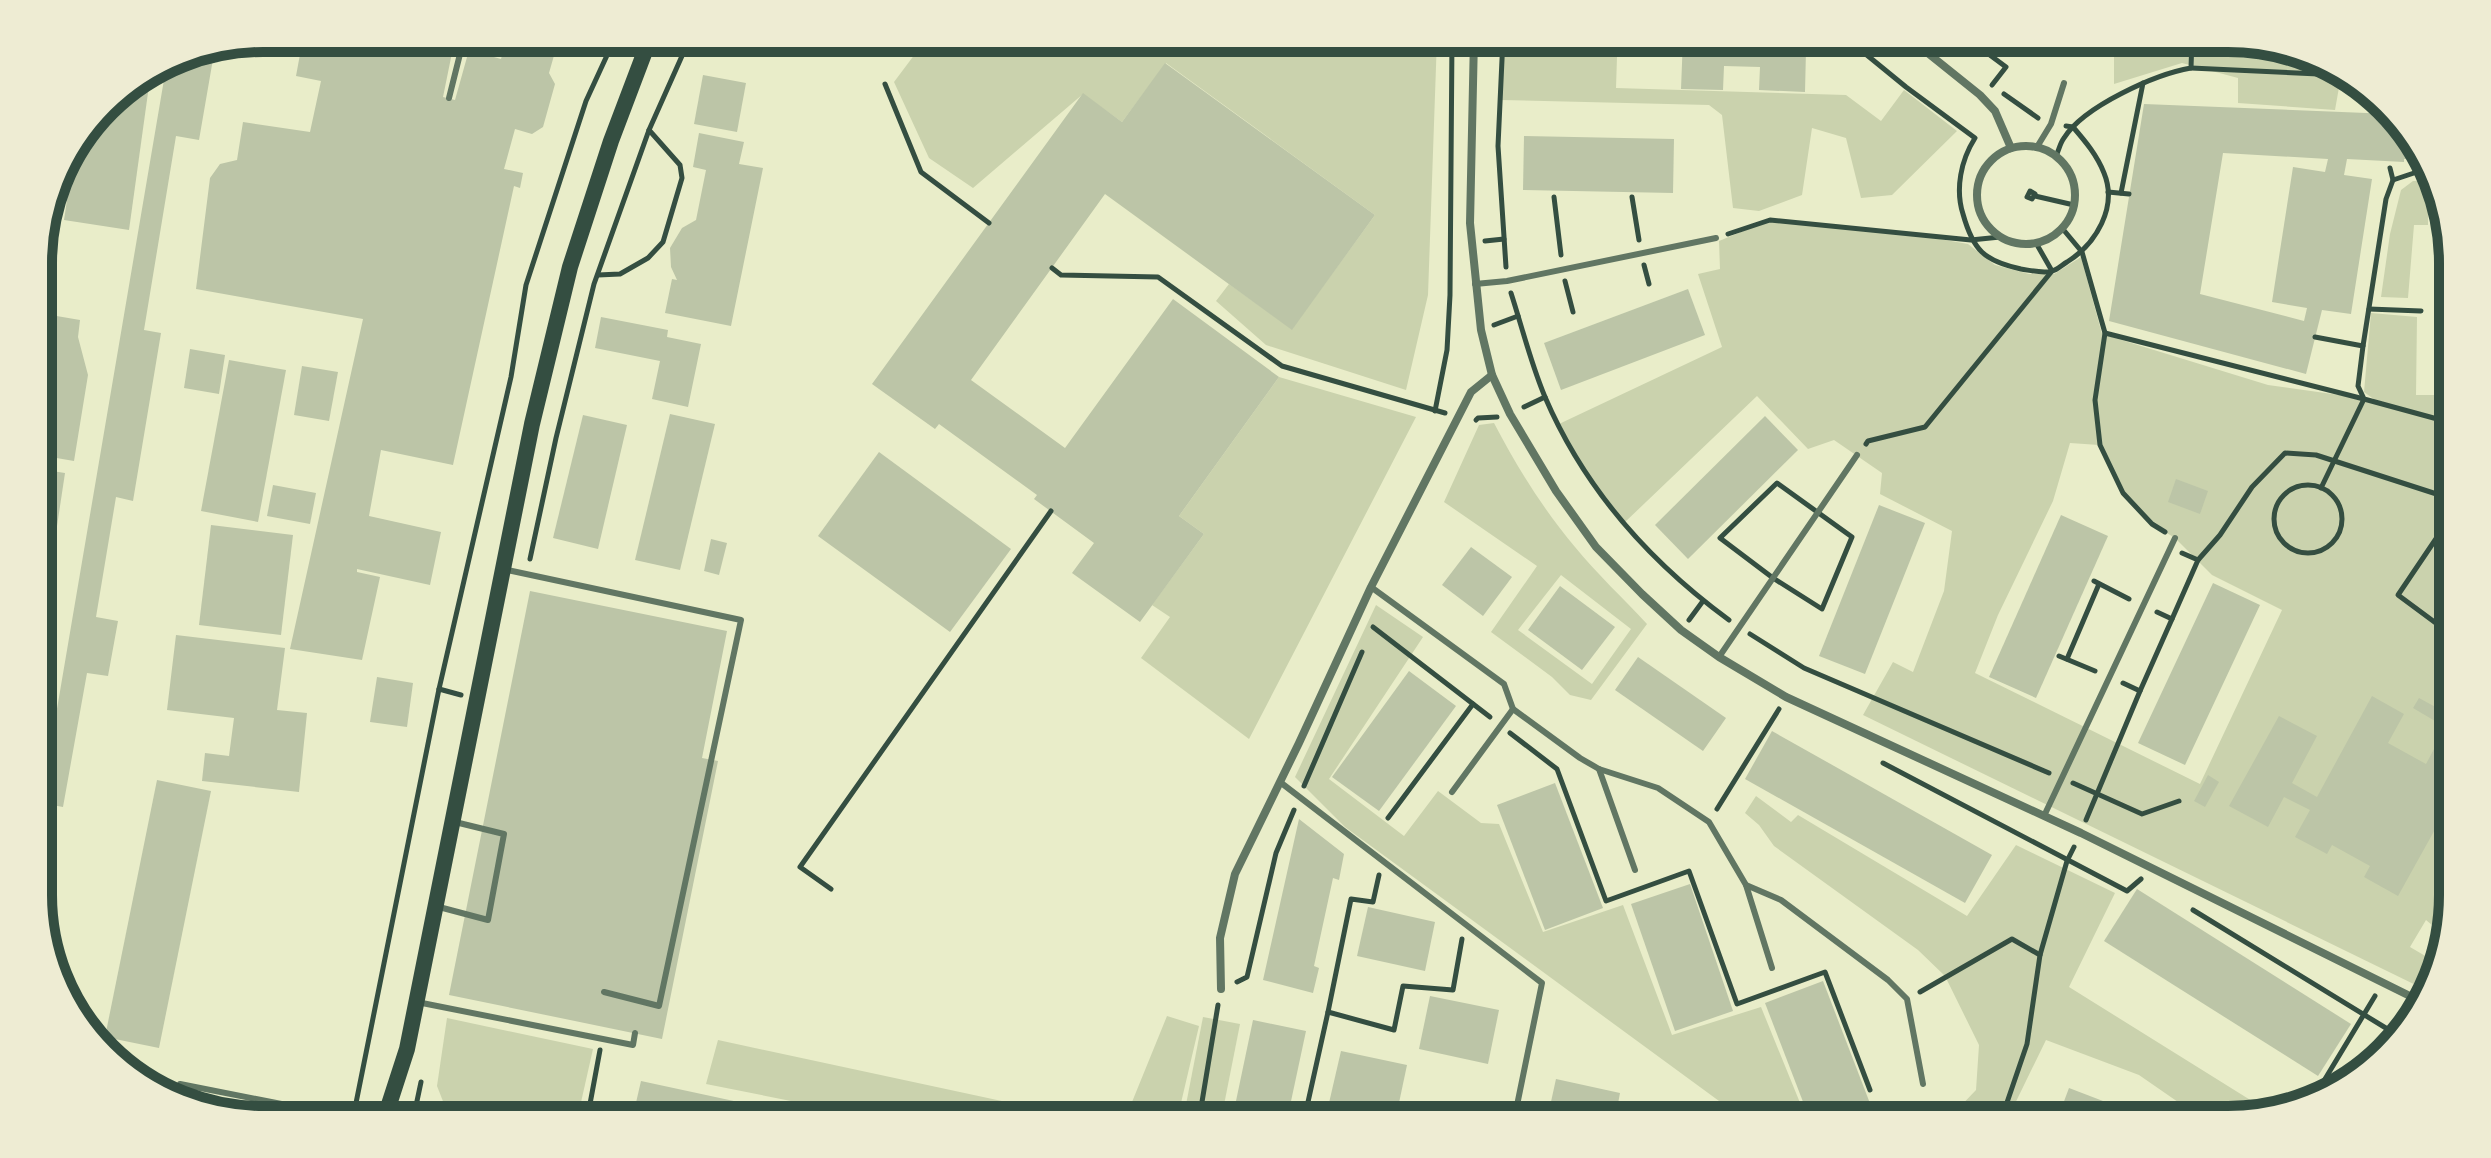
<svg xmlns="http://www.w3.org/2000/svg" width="2491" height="1158" font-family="Mulish,sans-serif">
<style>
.green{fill:#cad2ad;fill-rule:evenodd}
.building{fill:#bcc5a7;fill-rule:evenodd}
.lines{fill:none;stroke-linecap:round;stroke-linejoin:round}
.path{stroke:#344e41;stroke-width:5}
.service{stroke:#617663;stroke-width:6}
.minor{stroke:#617663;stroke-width:8}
.secondary{stroke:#344e41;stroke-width:16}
.rim{fill:none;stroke:#344e41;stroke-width:10}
</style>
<rect width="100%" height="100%" fill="#e9edc9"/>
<!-- green -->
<g class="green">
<path d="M927 38H1437L1428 295 1406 390 1266 345 1216 301 1229 284 1292 329 1375 215 1166 63 1122 122 1083 94 973 188 929 158 894 82Z"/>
<path d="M1503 38H1536V54L1617 57 1616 88 1846 95 1881 121 1904 90 1957 131 1892 195 1861 198 1846 138 1812 128 1802 195 1759 211 1733 208 1722 115 1709 105 1501 100Z"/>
<path d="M1540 38H1619L1618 49 1540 45Z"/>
<path d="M2114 38 2235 39 2315 55 2341 76 2335 110 2238 103V78L2182 63 2114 84Z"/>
<path d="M2413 181H2423L2428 190V225H2414L2408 298 2381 297 2390 234 2401 190Z"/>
<path d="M1770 220 1911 234 1968 244 1995 265 2029 274H2054L2081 257 2102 334 2268 385 2375 400 2364 392 2371 313 2417 317 2416 395H2452L2453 896 2445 936 2426 920 2410 947 2439 964 2436 982 2428 991 1863 715 1893 662 1913 672 1944 591 1952 531 1880 494 1882 473 1834 440 1808 449 1757 396 1624 523 1592 482 1559 424 1722 347 1698 274 1720 269 1719 241ZM2070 443 2099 445 2123 493 2152 524 2175 538 2212 575 2282 610 2200 784 1975 673 1998 615 2053 501Z"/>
<path d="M1279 377 1416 417 1249 739 1141 658 1170 617 1152 605 1204 534 1179 516Z"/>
<path d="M1494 423C1517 467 1543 509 1575 547 1597 574 1623 598 1647 624L1591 700 1570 695 1552 677 1491 632 1537 566 1444 502 1479 425ZM1561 575 1631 629 1592 684 1518 630Z"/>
<path d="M1376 605 1423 637 1329 779 1404 836 1438 791 1481 823 1499 824 1543 932 1623 905 1672 1035 1761 1007 1807 1120H1745L1345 827 1295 777Z"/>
<path d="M1756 796 1791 822 1798 815 1967 916 2016 845 2115 893 2069 987 2268 1111 2242 1120H2204L2139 1075 2046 1040 2007 1120H1855L1927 1104 1954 1113 1976 1090 1979 1045 1945 976 1918 950 1774 846 1759 825 1745 813Z"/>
<path d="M1167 1016 1199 1026 1177 1120H886L706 1084 718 1040 1058 1113 1132 1102Z"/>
<path d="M1203 1017 1240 1024 1221 1120H1183Z"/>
<path d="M447 1018 593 1049 577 1120H477L448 1114 437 1086Z"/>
</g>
<!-- building -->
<g class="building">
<path d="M303 38H455L443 97 455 100 469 50 501 59 507 38H559L549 73 555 84 543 127 532 134 515 129 504 169 523 173 520 188 514 186 453 465 381 450 369 516 441 532 430 585 357 569V572L380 577 362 660 290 649 363 319 196 289 210 178 220 164 237 160 243 122 310 132 321 81 296 76Z"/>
<path d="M1683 38H1796V50H1806L1805 92 1759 90 1760 67 1724 66 1723 90 1681 89Z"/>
<path d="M183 54 213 59 199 140 176 136 144 330 161 333 133 501 116 497 96 617 118 621 108 676 87 673 63 807 41 803 167 62Z"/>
<path d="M1165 63 1375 215 1292 330 1105 194 971 380 1065 448 1173 299 1279 377 1179 516 1204 534 1140 622 1072 573 1094 543 1034 499 1037 495 939 424 935 429 872 384 1083 93 1122 122Z"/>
<path d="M151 71 129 230 64 220 75 146 114 94Z"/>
<path d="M703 75 746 83 737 132 694 124Z"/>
<path d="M2144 104 2391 114 2405 125 2404 146H2415L2420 159H2404V162L2347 159 2344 175 2372 179 2351 314 2322 310 2306 374 2109 321ZM2223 153 2328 159 2325 172 2293 167 2272 302 2307 308 2304 321 2200 294Z"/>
<path d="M699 133 744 142 739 164 763 168 731 326 665 313 672 279 677 280 671 267 670 248 682 228 696 220 706 170 693 167Z"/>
<path d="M1524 136 1674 139 1673 193 1523 190Z"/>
<path d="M1688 289 1705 335 1561 390 1544 343Z"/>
<path d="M39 313 80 320 78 337 88 375 74 461 39 455Z"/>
<path d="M601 317 668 330 667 337 701 344 688 407 652 399 660 361 595 348Z"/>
<path d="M190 349 225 355 219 394 184 388Z"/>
<path d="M229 360 286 370 258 522 201 511Z"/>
<path d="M302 366 338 372 329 421 294 415Z"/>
<path d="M670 414 715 424 680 570 635 560Z"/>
<path d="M583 415 627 425 598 549 553 538Z"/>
<path d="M1765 416 1798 450 1688 559 1655 525Z"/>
<path d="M879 452 1011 549 950 632 818 536Z"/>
<path d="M39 469 65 473 48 586 39 584Z"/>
<path d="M2176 479 2208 491 2200 514 2168 502Z"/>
<path d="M273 485 316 493 310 524 267 516Z"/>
<path d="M1879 505 1925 523 1865 674 1819 656Z"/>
<path d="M2061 515 2108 536 2036 698 1989 677Z"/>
<path d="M211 525 293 535 281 635 199 625Z"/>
<path d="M711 539 727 543 719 575 704 571Z"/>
<path d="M1471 547 1512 577 1483 616 1442 585Z"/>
<path d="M2213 583 2260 605 2185 765 2138 743Z"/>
<path d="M1560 586 1615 627 1582 670 1528 630Z"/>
<path d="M530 591 727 631 702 758 718 761 662 1039 449 995Z"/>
<path d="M176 635 285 648 277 710 307 713 299 792 202 781 205 753 229 756 234 718 167 710Z"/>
<path d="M1638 657 1726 718 1703 751 1615 690Z"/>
<path d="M1409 671 1456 706 1379 811 1332 777Z"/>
<path d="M377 677 413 683 407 727 370 722Z"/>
<path d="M2372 696 2404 714 2388 743 2426 764 2434 749 2453 760V797L2398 896 2364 877 2370 866 2332 845 2327 854 2295 837 2310 810 2284 797 2268 827 2229 806 2279 716 2317 736 2292 783 2317 797Z"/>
<path d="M2419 698 2441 710 2435 721 2413 708Z"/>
<path d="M1772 731 1992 855 1965 903 1745 779Z"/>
<path d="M2208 775 2219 782 2205 807 2194 801Z"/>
<path d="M157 780 211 791 159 1048 105 1037Z"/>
<path d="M1555 783 1603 908 1545 930 1497 805Z"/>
<path d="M1299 819 1344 854 1339 880 1333 878 1314 966 1319 968 1313 993 1263 980Z"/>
<path d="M1690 884 1733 1011 1675 1031 1631 904Z"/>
<path d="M2137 889 2351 1024 2318 1076 2104 941Z"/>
<path d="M1368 907 1435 922 1425 971 1357 956Z"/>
<path d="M1823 981 1871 1106 1835 1120H1810L1765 1003Z"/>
<path d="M1430 996 1499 1010 1488 1064 1419 1049Z"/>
<path d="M1253 1020 1306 1031 1287 1120H1232Z"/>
<path d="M1341 1051 1407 1065 1396 1117 1329 1103Z"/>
<path d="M1556 1079 1620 1093 1615 1120H1547Z"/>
<path d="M641 1081 817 1119V1120H632Z"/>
<path d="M2069 1088 2150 1119V1120H2057Z"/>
</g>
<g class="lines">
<!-- path -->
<g class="path">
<path d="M583 38 611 47"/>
<path d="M1503 38 1498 146 1506 267"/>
<path d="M1846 38 1906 87 1975 138C1961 160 1955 189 1963 214 1973 250 1984 261 2021 269 2029 270 2043 274 2052 271 2057 270 2063 264 2067 262 2096 244 2118 207 2104 173 2097 155 2085 141 2073 127L2066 126"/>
<path d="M1967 38 2006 67 1992 85"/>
<path d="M2191 68 2340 75"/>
<path d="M885 84 921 172 989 223"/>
<path d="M2004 94 2038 118"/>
<path d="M2056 156C2059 150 2060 143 2064 138 2084 106 2156 74 2191 68L2192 38"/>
<path d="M2390 168 2393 180"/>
<path d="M2030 191 2035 194 2032 199 2027 197Z"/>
<path d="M2108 192 2129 194"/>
<path d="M2121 193 2143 83"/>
<path d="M2035 196 2074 205"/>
<path d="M1554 197 1561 255"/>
<path d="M1632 197 1639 240"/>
<path d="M2062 228 2082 252 2105 333 2095 400 2100 445 2123 493 2152 524 2165 532"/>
<path d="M1728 234 1770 220 1971 240 2000 237"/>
<path d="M1485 241 1504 239"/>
<path d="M1644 265 1649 284"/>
<path d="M1052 268 1061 275 1158 277 1282 366 1445 413"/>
<path d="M598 275 620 274 648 258 663 242 682 178 680 165 649 130"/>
<path d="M1565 281 1573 312"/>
<path d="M1511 293C1522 327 1531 364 1545 397 1584 488 1650 562 1729 620"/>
<path d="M2369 309 2421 311"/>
<path d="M1494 325 1518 316"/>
<path d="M2105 333 2364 399 2321 488"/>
<path d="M2315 337 2363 346 2386 199 2393 180 2420 171V159"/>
<path d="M2363 346 2358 386 2364 399 2452 423"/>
<path d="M1524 407 1545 397"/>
<path d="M1435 411 1447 350 1450 295 1452 38"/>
<path d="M1476 420 1478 418 1497 417"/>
<path d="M1866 444 1868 441 1925 427 2052 271 2036 243"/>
<path d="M1777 483 1852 537 1822 609 1773 578 1720 538Z"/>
<circle cx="2308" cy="519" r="34"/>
<path d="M2452 515 2398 595 2452 635"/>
<path d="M530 559 556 438 594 284 649 130 690 38"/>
<path d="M2198 560 2220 535 2252 487 2285 453 2316 455 2452 499"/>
<path d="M2094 581 2129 599"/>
<path d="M2157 612 2172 619 2198 560 2182 553"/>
<path d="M1689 620 1703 601"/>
<path d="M1373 627 1490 717"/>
<path d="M1750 634 1804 668 2049 773"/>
<path d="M2059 656 2095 671"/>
<path d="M2067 659 2099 584"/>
<path d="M2123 683 2140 691 2172 619"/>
<path d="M439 689 461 695"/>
<path d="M1510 733 1557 769 1606 901 1689 871 1737 1004 1825 972 1870 1090"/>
<path d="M1883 763 2127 891 2141 879"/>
<path d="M2073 783 2142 814 2179 801"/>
<path d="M1304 786 1362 652"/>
<path d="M1717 809 1779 709"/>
<path d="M1388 818 1473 704"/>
<path d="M2086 820 2140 691"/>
<path d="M1379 875 1373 902 1351 899 1328 1012 1394 1030 1403 986 1453 990 1462 939"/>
<path d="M831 889 800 867 1051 511"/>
<path d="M2193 910 2394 1033"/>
<path d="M1237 982 1247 977 1276 853 1294 810"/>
<path d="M1920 992 2012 939 2040 955"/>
<path d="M2316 1094 2375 996"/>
<path d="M356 1103 439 689 511 377 526 285 586 101 615 38"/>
<path d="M1305 1116 1325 1120"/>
<path d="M413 1120 421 1082"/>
<path d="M587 1120 600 1050"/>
<path d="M1199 1120 1218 1005"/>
<path d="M1304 1120 1328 1012"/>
<path d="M2001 1120 2027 1044 2040 955 2067 861 2074 847"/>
</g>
<!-- service -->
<g class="service">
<path d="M449 98 464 38"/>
<path d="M2037 147 2051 124 2064 83"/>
<path d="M52 226 63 161"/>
<path d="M1475 284 1507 281 1716 238"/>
<path d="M503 569 741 620 659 1006 604 992"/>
<path d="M1371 587 1504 684 1513 709 1580 758 1599 769 1658 788 1709 822 1746 885 1781 900 1888 980 1907 999 1923 1084"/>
<path d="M1719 657 1857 455"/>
<path d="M1599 769 1635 870"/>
<path d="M1280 782 1542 983 1514 1120"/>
<path d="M1452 792 1513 709"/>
<path d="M2044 816 2175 538"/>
<path d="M1746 885 1772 968"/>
<path d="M439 907 488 920 504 834 455 822"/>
<path d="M417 1002 633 1045 635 1033"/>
<path d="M2406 1017 2416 999"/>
<path d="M176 1103 180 1084 363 1120"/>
</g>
<!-- minor -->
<g class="minor">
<path d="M1474 38 1470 223 1481 330 1492 375 1510 414 1556 491 1596 547 1642 594 1681 630 1719 657 1786 697 2081 833 2420 1001"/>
<path d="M1909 38 1980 95 1995 111 2011 148"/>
<circle cx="2026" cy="195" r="49"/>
<path d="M1221 989 1220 938 1235 874 1299 743 1371 587 1471 392 1492 375"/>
</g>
<!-- secondary -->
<path class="secondary" d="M384 1120 407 1049 532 424 570 267 611 141 650 38"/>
</g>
<!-- crop -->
<path d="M0 0H2491V1158H0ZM263 52H2228A211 211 0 0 1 2439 263V895A211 211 0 0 1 2228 1106H263A211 211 0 0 1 52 895V263A211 211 0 0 1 263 52Z" fill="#eeecd3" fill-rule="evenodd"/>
<path class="rim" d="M263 52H2228A211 211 0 0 1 2439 263V895A211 211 0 0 1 2228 1106H263A211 211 0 0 1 52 895V263A211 211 0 0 1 263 52Z"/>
</svg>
